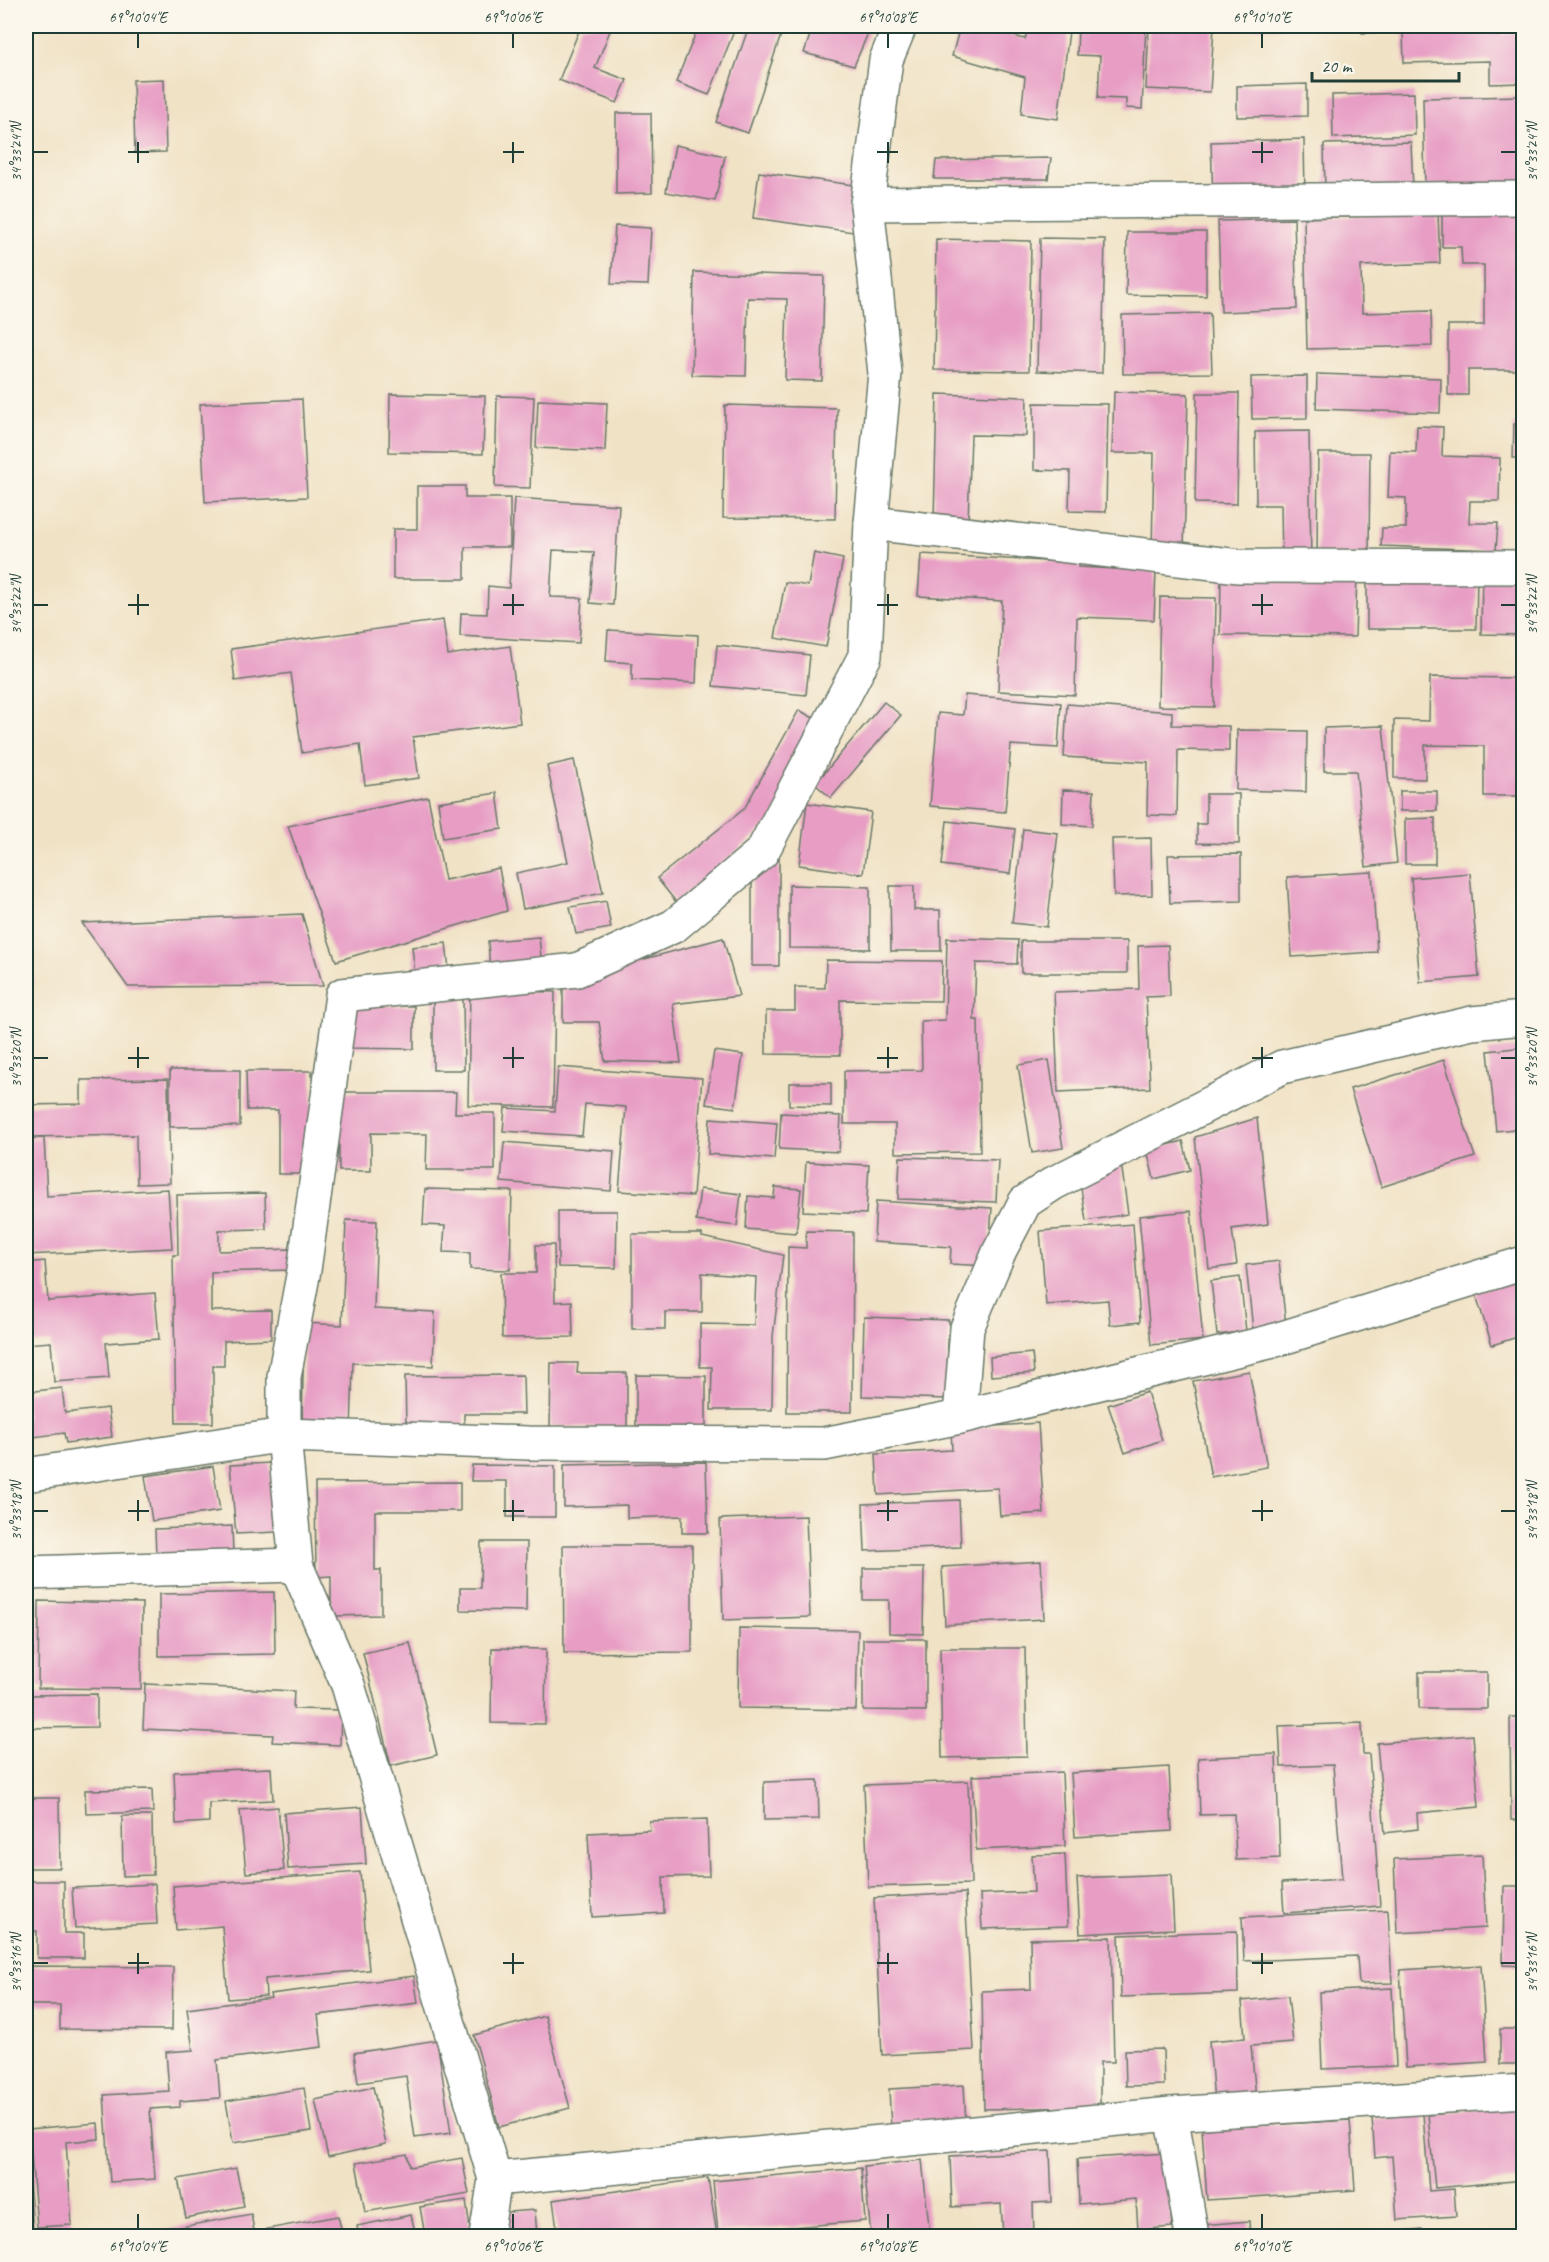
<svg xmlns="http://www.w3.org/2000/svg" width="1549" height="2262" font-family="Caveat,sans-serif">
<style>
.building{fill:#e79dc4}
.lines{fill:none;stroke-linecap:round;stroke-linejoin:round}
.minor-casing{stroke:#687767;stroke-width:36}
.minor{stroke:#fff;stroke-width:33}
.ticks{fill:none;stroke:#1f3d34;stroke-width:2}
.neatline{fill:none;stroke:#1f3d34;stroke-width:2}
.ticks-label{font-size:15px;text-anchor:middle;fill:#1f3d34}
</style>
<rect width="100%" height="100%" fill="#fbf7ec"/>
<filter id="ink" filterUnits="userSpaceOnUse"><feTurbulence type="fractalNoise" baseFrequency=".0167" numOctaves="2"/><feDisplacementMap in="SourceGraphic" scale="12" xChannelSelector="R" yChannelSelector="G"/><feConvolveMatrix kernelMatrix="1 2 1 2 8 2 1 2 1" color-interpolation-filters="sRGB"/></filter>
<filter id="wash" filterUnits="userSpaceOnUse"><feTurbulence type="fractalNoise" baseFrequency=".008" numOctaves="4" result="noise"/><feDisplacementMap in="SourceGraphic" scale="24" xChannelSelector="R" yChannelSelector="G"/><feGaussianBlur stdDeviation="1.35" result="paint"/><feColorMatrix in="noise" values="0 0 0 0 0 0 0 0 0 0 0 0 0 0 0 0 0 1.4 0 .05"/><feComposite in="paint" operator="in"/></filter>
<g filter="url(#wash)">
<rect width="100%" height="100%" fill="#f0e2c5"/>
<g id="blocks">
<!-- building -->
<g class="building">
<path d="M581 26H612L595 68 627 80 617 103 559 80Z"/>
<path d="M685 26H736L709 95 676 82 697 30Z"/>
<path d="M749 26H784L748 133 716 122Z"/>
<path d="M813 26H871L854 66 804 53Z"/>
<path d="M960 26H976L1025 39 1029 26H1068L1066 31H1069L1058 119 1021 114 1025 77 952 56Z"/>
<path d="M1078 26H1146L1142 109 1126 108V99L1098 98 1100 56 1077 55Z"/>
<path d="M1149 26H1214L1210 92 1146 89Z"/>
<path d="M1224 26H1311V27L1224 29Z"/>
<path d="M1362 26H1502V34L1524 33V83L1490 84V61L1404 63 1403 32 1362 33Z"/>
<path d="M164 79 166 152 135 153 133 80Z"/>
<path d="M1307 84V116L1237 117V86Z"/>
<path d="M1414 93 1415 135 1333 138 1332 95Z"/>
<path d="M1524 96V185L1425 187 1423 98Z"/>
<path d="M616 113H651L652 193 616 194Z"/>
<path d="M1304 139 1305 197 1213 200 1211 142Z"/>
<path d="M1411 142 1413 189 1325 192 1324 144Z"/>
<path d="M675 145 725 156 715 201 666 192Z"/>
<path d="M1051 158 1048 179H934L936 160Z"/>
<path d="M759 172 860 186 853 232 753 218Z"/>
<path d="M1442 213H1524V370H1468V395H1448V325H1484V265H1462L1461 247H1442Z"/>
<path d="M1438 214 1440 263 1361 266 1362 313 1431 311 1432 346 1307 349 1304 218Z"/>
<path d="M1294 219 1297 309 1221 312 1218 221Z"/>
<path d="M615 226 651 228 648 285 611 284Z"/>
<path d="M1127 232H1206V296L1126 295Z"/>
<path d="M1040 238 1105 239 1102 373 1037 371Z"/>
<path d="M936 239 1031 241 1029 371 934 370Z"/>
<path d="M694 272 824 276 822 381 785 380 787 299 748 298 746 376 692 375Z"/>
<path d="M1210 313 1212 373 1123 374 1122 315Z"/>
<path d="M1317 374 1441 378 1440 413 1316 409Z"/>
<path d="M1307 376V418L1252 419 1251 377Z"/>
<path d="M1114 392 1188 394 1184 550H1152L1154 453H1112Z"/>
<path d="M1197 393H1239L1237 504 1195 503Z"/>
<path d="M390 394 485 396 483 454 389 452Z"/>
<path d="M937 394 1027 397 1026 436 971 435 968 522 934 521Z"/>
<path d="M497 396 534 397 530 488 495 487Z"/>
<path d="M302 399 307 497 205 502 200 404Z"/>
<path d="M538 400 607 403 605 451 536 448Z"/>
<path d="M1034 403 1108 404 1106 512 1069 511 1070 471 1034 470Z"/>
<path d="M725 405 837 408 835 519 723 518Z"/>
<path d="M1514 424H1524V458H1513Z"/>
<path d="M1417 426 1443 427 1442 456 1500 458 1499 501H1470L1469 523H1498L1496 550 1381 546 1382 528H1406V498L1388 497 1390 451 1416 452Z"/>
<path d="M1309 431 1311 562H1282L1281 505H1256L1255 432Z"/>
<path d="M1318 453H1370L1369 555H1317Z"/>
<path d="M417 486H465V498H510V547H465V579H393V529H417Z"/>
<path d="M514 498 619 505 613 605 590 603 594 552 553 550 550 597 582 598 579 643 460 636 461 613 487 614 488 586 509 588Z"/>
<path d="M814 553 843 559 826 647 775 638 785 582 808 586Z"/>
<path d="M921 554 1079 563 1078 567 1156 571 1154 620 1077 617 1075 695 998 691 1002 601 918 596Z"/>
<path d="M1221 572 1357 574 1355 637 1220 635Z"/>
<path d="M1367 575 1477 576 1476 629H1367Z"/>
<path d="M1482 576 1524 577V635L1481 634Z"/>
<path d="M1160 597 1216 598 1214 707 1158 706Z"/>
<path d="M443 620 448 655 510 646 520 723 413 737 419 778 365 785 360 744 302 753 291 673 235 681 231 649Z"/>
<path d="M608 630 698 635 696 683 632 680V663L606 661Z"/>
<path d="M717 645 810 655 806 695 713 686Z"/>
<path d="M1430 677 1524 678V796H1484V746L1425 745V779L1394 778V720L1429 721Z"/>
<path d="M965 695 1061 703 1058 748 1011 745 1005 812 930 806 938 713 963 715Z"/>
<path d="M884 702 901 715 831 798 815 784Z"/>
<path d="M1067 704 1172 712V725L1229 726V751L1178 750 1177 816 1147 815 1148 762 1064 757Z"/>
<path d="M799 710 826 725 771 822 676 902 657 878 744 809Z"/>
<path d="M1383 726 1397 863 1366 867 1356 771H1324V728Z"/>
<path d="M1237 730 1307 731 1306 792 1236 790Z"/>
<path d="M574 760 603 893 523 909 516 873 568 862 547 766Z"/>
<path d="M1063 790 1094 791 1092 826 1062 824Z"/>
<rect x="1400" y="791" width="37" height="20"/>
<path d="M497 793 502 829 443 838 438 802Z"/>
<path d="M1206 794H1239V844L1197 843V824H1206Z"/>
<path d="M428 797 445 880 499 868 507 911 336 961 288 826Z"/>
<path d="M807 803 871 812 863 874 799 865Z"/>
<path d="M1435 818V864H1405V819Z"/>
<path d="M947 821 1015 829 1010 874 942 865Z"/>
<path d="M1023 829 1058 833 1047 927 1012 923Z"/>
<path d="M1151 838 1152 895 1114 896 1112 839Z"/>
<path d="M779 854V966H752V874Z"/>
<path d="M1241 854V901L1170 903 1168 855Z"/>
<path d="M1372 872 1377 952 1292 957 1287 877Z"/>
<path d="M1470 873 1479 977 1420 982 1411 878Z"/>
<path d="M789 885 870 887V949L789 948Z"/>
<path d="M890 886H914V910H940L941 951H891Z"/>
<path d="M606 901 611 928 576 934 570 907Z"/>
<path d="M302 914 323 986 128 987 82 923Z"/>
<path d="M539 937 542 967 490 971 488 941Z"/>
<path d="M723 938 739 996 673 1004 681 1063 605 1061 599 1022H563V981Z"/>
<path d="M947 938 1018 940 1017 964 976 963 974 1020H978L980 1152 895 1153V1124H844V1071L922 1070 921 1021 945 1020Z"/>
<rect x="1021" y="941" width="106" height="32"/>
<path d="M446 943 450 978 416 982 412 947Z"/>
<path d="M1168 945 1170 996 1146 997 1150 1088 1058 1092 1054 992 1139 989 1138 946Z"/>
<path d="M29 948 33 985 26 986V949Z"/>
<path d="M826 960 942 961 941 1001 840 1000V1055L766 1054V1011H795V987L825 988Z"/>
<path d="M470 991 555 992 553 1107 468 1105Z"/>
<path d="M433 998H463L464 1070H433Z"/>
<path d="M349 1005 414 1006V1049L348 1048Z"/>
<path d="M1524 1047V1128L1496 1131 1488 1051Z"/>
<path d="M714 1051 743 1055 735 1108 706 1104Z"/>
<path d="M1049 1060 1063 1148 1032 1153 1018 1065Z"/>
<path d="M1444 1060 1475 1157 1381 1187 1350 1089Z"/>
<path d="M558 1067 702 1078 693 1196 619 1191 626 1107 585 1104 582 1136 503 1131 505 1108 555 1111Z"/>
<path d="M170 1070H240V1126L170 1127Z"/>
<path d="M246 1071H312L313 1174H278V1110H247Z"/>
<path d="M168 1079 170 1183 137 1184 136 1135 26 1137V1105L81 1104V1080Z"/>
<path d="M789 1083H831V1106L789 1105Z"/>
<path d="M339 1092H456L455 1113H495V1170H426L427 1134 371 1133V1171H339Z"/>
<path d="M781 1113 841 1116 839 1152 779 1149Z"/>
<path d="M710 1118 777 1123 774 1159 708 1154Z"/>
<path d="M1257 1118 1268 1224 1232 1229 1237 1265 1209 1269 1195 1137Z"/>
<path d="M44 1138 47 1196 168 1189 172 1248 26 1255V1139Z"/>
<path d="M1183 1141 1190 1170 1154 1179 1147 1150Z"/>
<path d="M504 1142 614 1151 611 1191 501 1182Z"/>
<path d="M900 1157 998 1160 996 1202 898 1199Z"/>
<path d="M806 1162 869 1165 866 1214 803 1211Z"/>
<path d="M1121 1162 1128 1214 1086 1221 1079 1175Z"/>
<path d="M775 1187 801 1189 796 1233 746 1229 748 1196 774 1198Z"/>
<path d="M425 1189 512 1191 510 1270 470 1269V1253L443 1252 445 1226 423 1225Z"/>
<path d="M700 1189 741 1194 737 1226 696 1221Z"/>
<path d="M265 1193 266 1229 219 1230V1251L292 1249 293 1270 211 1272V1311L271 1310V1339L224 1341V1366H213V1423H176L173 1255H178L177 1195Z"/>
<path d="M876 1201 992 1208 988 1266 950 1264 951 1247 874 1242Z"/>
<path d="M558 1211H617L616 1268 558 1267Z"/>
<path d="M1191 1211 1203 1340 1151 1345 1139 1216Z"/>
<path d="M346 1220 377 1221 374 1309 435 1312 433 1366 353 1363 351 1434 302 1432 304 1323 342 1325Z"/>
<path d="M1133 1224 1140 1322 1110 1325 1108 1300 1046 1305 1040 1231Z"/>
<path d="M806 1231 853 1232 852 1412H787L788 1247 806 1248Z"/>
<path d="M632 1234H702V1237L783 1255 773 1336 772 1410H711L712 1367H700V1324L754 1325 756 1277 702 1273V1312H665V1329H632Z"/>
<path d="M536 1245H554L555 1302 572 1301 573 1337 502 1338 501 1273H536Z"/>
<path d="M45 1261 48 1301 155 1293 159 1339 106 1343 109 1378 54 1382 51 1342 26 1344V1263Z"/>
<path d="M1279 1261 1286 1326 1253 1330 1246 1265Z"/>
<path d="M1524 1276V1335L1492 1345 1475 1292Z"/>
<path d="M1240 1277 1246 1331 1217 1335 1211 1281Z"/>
<path d="M864 1317 949 1320 946 1399 862 1396Z"/>
<path d="M1032 1353 1034 1373 991 1376 990 1357Z"/>
<path d="M551 1363H578L577 1373H627V1427H550Z"/>
<path d="M1249 1371 1267 1467 1211 1477 1193 1381Z"/>
<path d="M523 1375 524 1414H464V1425L406 1426 405 1376Z"/>
<path d="M636 1375 706 1376V1427L636 1426Z"/>
<path d="M62 1388 65 1413 108 1408 112 1437 66 1443 64 1433 26 1438V1392Z"/>
<path d="M1147 1392 1162 1440 1125 1453 1108 1405Z"/>
<path d="M1038 1423 1044 1513 1000 1516 998 1488 878 1495 876 1454 952 1450 951 1429Z"/>
<path d="M706 1462 708 1533H682V1516L627 1518V1505L564 1507V1465Z"/>
<path d="M270 1463 276 1532 236 1534 230 1465Z"/>
<path d="M472 1465 555 1466V1517H507V1481H471Z"/>
<path d="M213 1466 220 1511 152 1521 145 1476Z"/>
<path d="M460 1482V1511H375V1570H381V1615L331 1616V1576L316 1577 315 1483Z"/>
<path d="M959 1500 961 1547 865 1551 863 1504Z"/>
<path d="M806 1516 810 1617 723 1620 720 1519Z"/>
<path d="M232 1526 233 1554 156 1556 155 1529Z"/>
<path d="M481 1542H527L526 1611 460 1610V1588H480Z"/>
<path d="M563 1545H692V1652L564 1653Z"/>
<path d="M1041 1561 1044 1619 945 1625 942 1567Z"/>
<path d="M863 1568H924L923 1634 889 1633V1600H863Z"/>
<path d="M274 1592 275 1654 159 1656V1594Z"/>
<path d="M26 1600H32L33 1657H26Z"/>
<path d="M39 1601 142 1603 141 1689 38 1688Z"/>
<path d="M739 1628 858 1630 856 1710 738 1708Z"/>
<path d="M863 1639H926V1711L863 1710Z"/>
<path d="M410 1643 437 1755 391 1766 363 1653Z"/>
<path d="M492 1648 546 1649 545 1724 491 1723Z"/>
<path d="M940 1648H1025L1027 1756 942 1758Z"/>
<rect x="1419" y="1672" width="68" height="37"/>
<path d="M145 1684 294 1691 293 1709 341 1710 340 1745 272 1742 273 1735 143 1729Z"/>
<path d="M97 1694V1727L28 1728 27 1695Z"/>
<path d="M1510 1717H1524V1820H1511Z"/>
<path d="M1362 1723 1363 1754H1369L1380 1906 1284 1913 1282 1883 1342 1879 1333 1765 1281 1767 1279 1726Z"/>
<path d="M1473 1735 1479 1807 1417 1813 1418 1829 1385 1833 1377 1743Z"/>
<path d="M1276 1754 1280 1858 1236 1860 1234 1814 1200 1815 1198 1758Z"/>
<path d="M1169 1767 1172 1831 1075 1837 1071 1773Z"/>
<path d="M271 1768 273 1800 209 1803V1822L176 1824 174 1772Z"/>
<path d="M1062 1772 1065 1846 976 1850 972 1776Z"/>
<path d="M818 1780 819 1819 764 1820V1782Z"/>
<path d="M968 1781 971 1884 868 1887 864 1785Z"/>
<path d="M152 1789 153 1812 86 1814 85 1790Z"/>
<path d="M26 1798H59L60 1868H26Z"/>
<path d="M278 1807 284 1870 246 1873 240 1810Z"/>
<path d="M362 1807 366 1864 288 1869 284 1813Z"/>
<path d="M122 1816H152L153 1875 123 1876Z"/>
<path d="M707 1819 709 1876 663 1877 664 1913 592 1917 588 1833 650 1830 649 1821Z"/>
<path d="M1065 1854 1068 1926 982 1929 980 1894 1034 1892 1032 1855Z"/>
<path d="M1482 1855 1486 1928 1397 1933 1394 1859Z"/>
<path d="M360 1872 369 1970 265 1979 266 1996 228 1999 222 1926 176 1930 173 1886Z"/>
<path d="M1171 1874 1174 1929 1080 1934 1077 1878Z"/>
<path d="M26 1881H64V1933H84V1958H37V1931H26Z"/>
<path d="M155 1884 157 1924 75 1928 72 1888Z"/>
<path d="M1504 1886H1524V1966L1503 1965Z"/>
<path d="M965 1893 974 2050 882 2055 874 1898Z"/>
<path d="M1388 1910 1392 1983 1359 1984 1357 1956 1244 1961 1242 1917Z"/>
<path d="M1237 1931 1238 1993 1121 1997 1119 1935Z"/>
<path d="M1111 1937 1114 2062H1100V2107L984 2109 982 1991 1031 1989 1030 1939Z"/>
<path d="M1481 1965 1487 2062 1406 2067 1400 1970Z"/>
<path d="M26 1966 173 1967 172 2030 60 2029V2005H26Z"/>
<path d="M414 1976 418 2003 318 2015 322 2047 217 2060 220 2098 180 2101V2107L150 2109 155 2179 110 2182 104 2095 169 2091 166 2052 193 2050 187 2009 271 1998 270 1994Z"/>
<path d="M1392 1988 1396 2066 1322 2069 1319 1992Z"/>
<path d="M1288 1996 1293 2043 1251 2046 1256 2097 1214 2101 1209 2041 1245 2038 1242 2001Z"/>
<path d="M545 2016 570 2108 499 2127 474 2035Z"/>
<rect x="1500" y="2029" width="24" height="35"/>
<path d="M437 2040 451 2133 415 2138 406 2076 358 2083 354 2053Z"/>
<path d="M1163 2049 1164 2085 1126 2086 1125 2050Z"/>
<path d="M964 2085 966 2125 891 2129 889 2089Z"/>
<path d="M373 2087 386 2144 328 2157 315 2100Z"/>
<path d="M304 2088 311 2131 233 2143 226 2101Z"/>
<path d="M1524 2106V2180L1435 2188 1428 2115Z"/>
<path d="M1423 2114 1429 2191 1454 2189 1456 2216 1397 2220 1392 2156 1375 2158 1372 2118Z"/>
<path d="M1350 2120 1355 2190 1207 2200 1202 2129Z"/>
<path d="M98 2123 99 2139 66 2142 72 2225 37 2227 29 2129Z"/>
<path d="M1050 2151 1052 2202 1033 2203 1034 2236H1003L1001 2204 952 2207 950 2156Z"/>
<path d="M1166 2153 1172 2227 1138 2230 1136 2199 1079 2204 1077 2159Z"/>
<path d="M26 2154H27L33 2228 26 2229Z"/>
<path d="M407 2154 410 2167 462 2158 469 2194 365 2212 356 2163Z"/>
<path d="M922 2160 930 2236H871L864 2166Z"/>
<path d="M236 2168 244 2206 186 2218 178 2179Z"/>
<path d="M861 2168 865 2221 718 2233 713 2181Z"/>
<path d="M708 2178 717 2236H558L553 2200Z"/>
<path d="M466 2200 471 2236H425L420 2207Z"/>
<path d="M535 2210 537 2236H495L493 2213Z"/>
<path d="M251 2214 255 2236H153V2232Z"/>
<path d="M411 2215 416 2236H359L357 2226Z"/>
<path d="M338 2216 343 2236H269L267 2229Z"/>
<path d="M1249 2221 1250 2236H1203L1202 2225Z"/>
<path d="M1422 2229 1423 2236H1366L1365 2235Z"/>
</g>
</g>
</g>
<g filter="url(#ink)">
<use href="#blocks" fill-opacity="0" stroke="#687767" stroke-width="1.5"/>
<g class="lines">
<!-- minor casing -->
<g class="minor-casing">
<g id="minor">
<path d="M867 204 1524 198"/>
<path d="M871 523 1239 566 1524 567"/>
<path d="M960 1417 967 1328 1000 1250 1025 1202 1054 1183 1282 1067 1472 1023 1524 1018"/>
<path d="M26 1475 284 1435 528 1443 824 1444 960 1417 1269 1342 1524 1263"/>
<path d="M26 1573 296 1565"/>
<path d="M1171 2114 1192 2236"/>
<path d="M495 2179 1171 2114 1524 2091"/>
<path d="M486 2236 495 2179 348 1685 296 1565 284 1435V1377L304 1270 342 995 577 970 674 926 762 852 865 656 871 523 885 373 867 204 886 60 900 26"/>
</g>
</g>
<!-- minor -->
<use href="#minor" class="minor"/>
</g>
</g>
<!-- ticks -->
<path class="ticks" d="M138 33V48M513 33V48M888 33V48M1262 33V48M138 142V163M513 142V163M888 142V163M1262 142V163M33 152H48M128 152H149M503 152H524M877 152H898M1252 152H1273M1501 152H1516M138 594V615M513 594V615M888 594V615M1262 594V615M33 605H48M128 605H149M503 605H524M877 605H898M1252 605H1273M1501 605H1516M138 1047V1068M513 1047V1068M888 1047V1068M1262 1047V1068M33 1058H48M128 1058H149M503 1058H524M877 1058H898M1252 1058H1273M1501 1058H1516M138 1500V1521M513 1500V1521M888 1500V1521M1262 1500V1521M33 1511H48M128 1511H149M503 1511H524M877 1511H898M1252 1511H1273M1501 1511H1516M138 1953V1974M513 1953V1974M888 1953V1974M1262 1953V1974M33 1963H48M128 1963H149M503 1963H524M877 1963H898M1252 1963H1273M1501 1963H1516M138 2214V2229M513 2214V2229M888 2214V2229M1262 2214V2229"/>
<!-- margin -->
<rect width="1549" height="2262" fill="none" stroke="#fbf7ec" stroke-width="66"/>
<!-- scale -->
<path d="M1312 72v9h147v-9" fill="none" stroke="#1f3d34" stroke-width="3"/>
<text x="1321" y="72" font-size="18" fill="#1f3d34" stroke="#fbf7ec" stroke-width="4.5" paint-order="stroke">20 m</text>
<rect x="33" y="33" width="1483" height="2196" class="neatline"/>
<g class="ticks-label">
<text x="138" y="22">69°10'04"E</text>
<text x="513" y="22">69°10'06"E</text>
<text x="888" y="22">69°10'08"E</text>
<text x="1262" y="22">69°10'10"E</text>
<text transform="translate(16 152) rotate(-90)" y="5">34°33'24"N</text>
<text transform="translate(1532 152) rotate(-90)" y="5">34°33'24"N</text>
<text transform="translate(16 605) rotate(-90)" y="5">34°33'22"N</text>
<text transform="translate(1532 605) rotate(-90)" y="5">34°33'22"N</text>
<text transform="translate(16 1058) rotate(-90)" y="5">34°33'20"N</text>
<text transform="translate(1532 1058) rotate(-90)" y="5">34°33'20"N</text>
<text transform="translate(16 1511) rotate(-90)" y="5">34°33'18"N</text>
<text transform="translate(1532 1511) rotate(-90)" y="5">34°33'18"N</text>
<text transform="translate(16 1963) rotate(-90)" y="5">34°33'16"N</text>
<text transform="translate(1532 1963) rotate(-90)" y="5">34°33'16"N</text>
<text x="138" y="2251">69°10'04"E</text>
<text x="513" y="2251">69°10'06"E</text>
<text x="888" y="2251">69°10'08"E</text>
<text x="1262" y="2251">69°10'10"E</text>
</g>
</svg>
